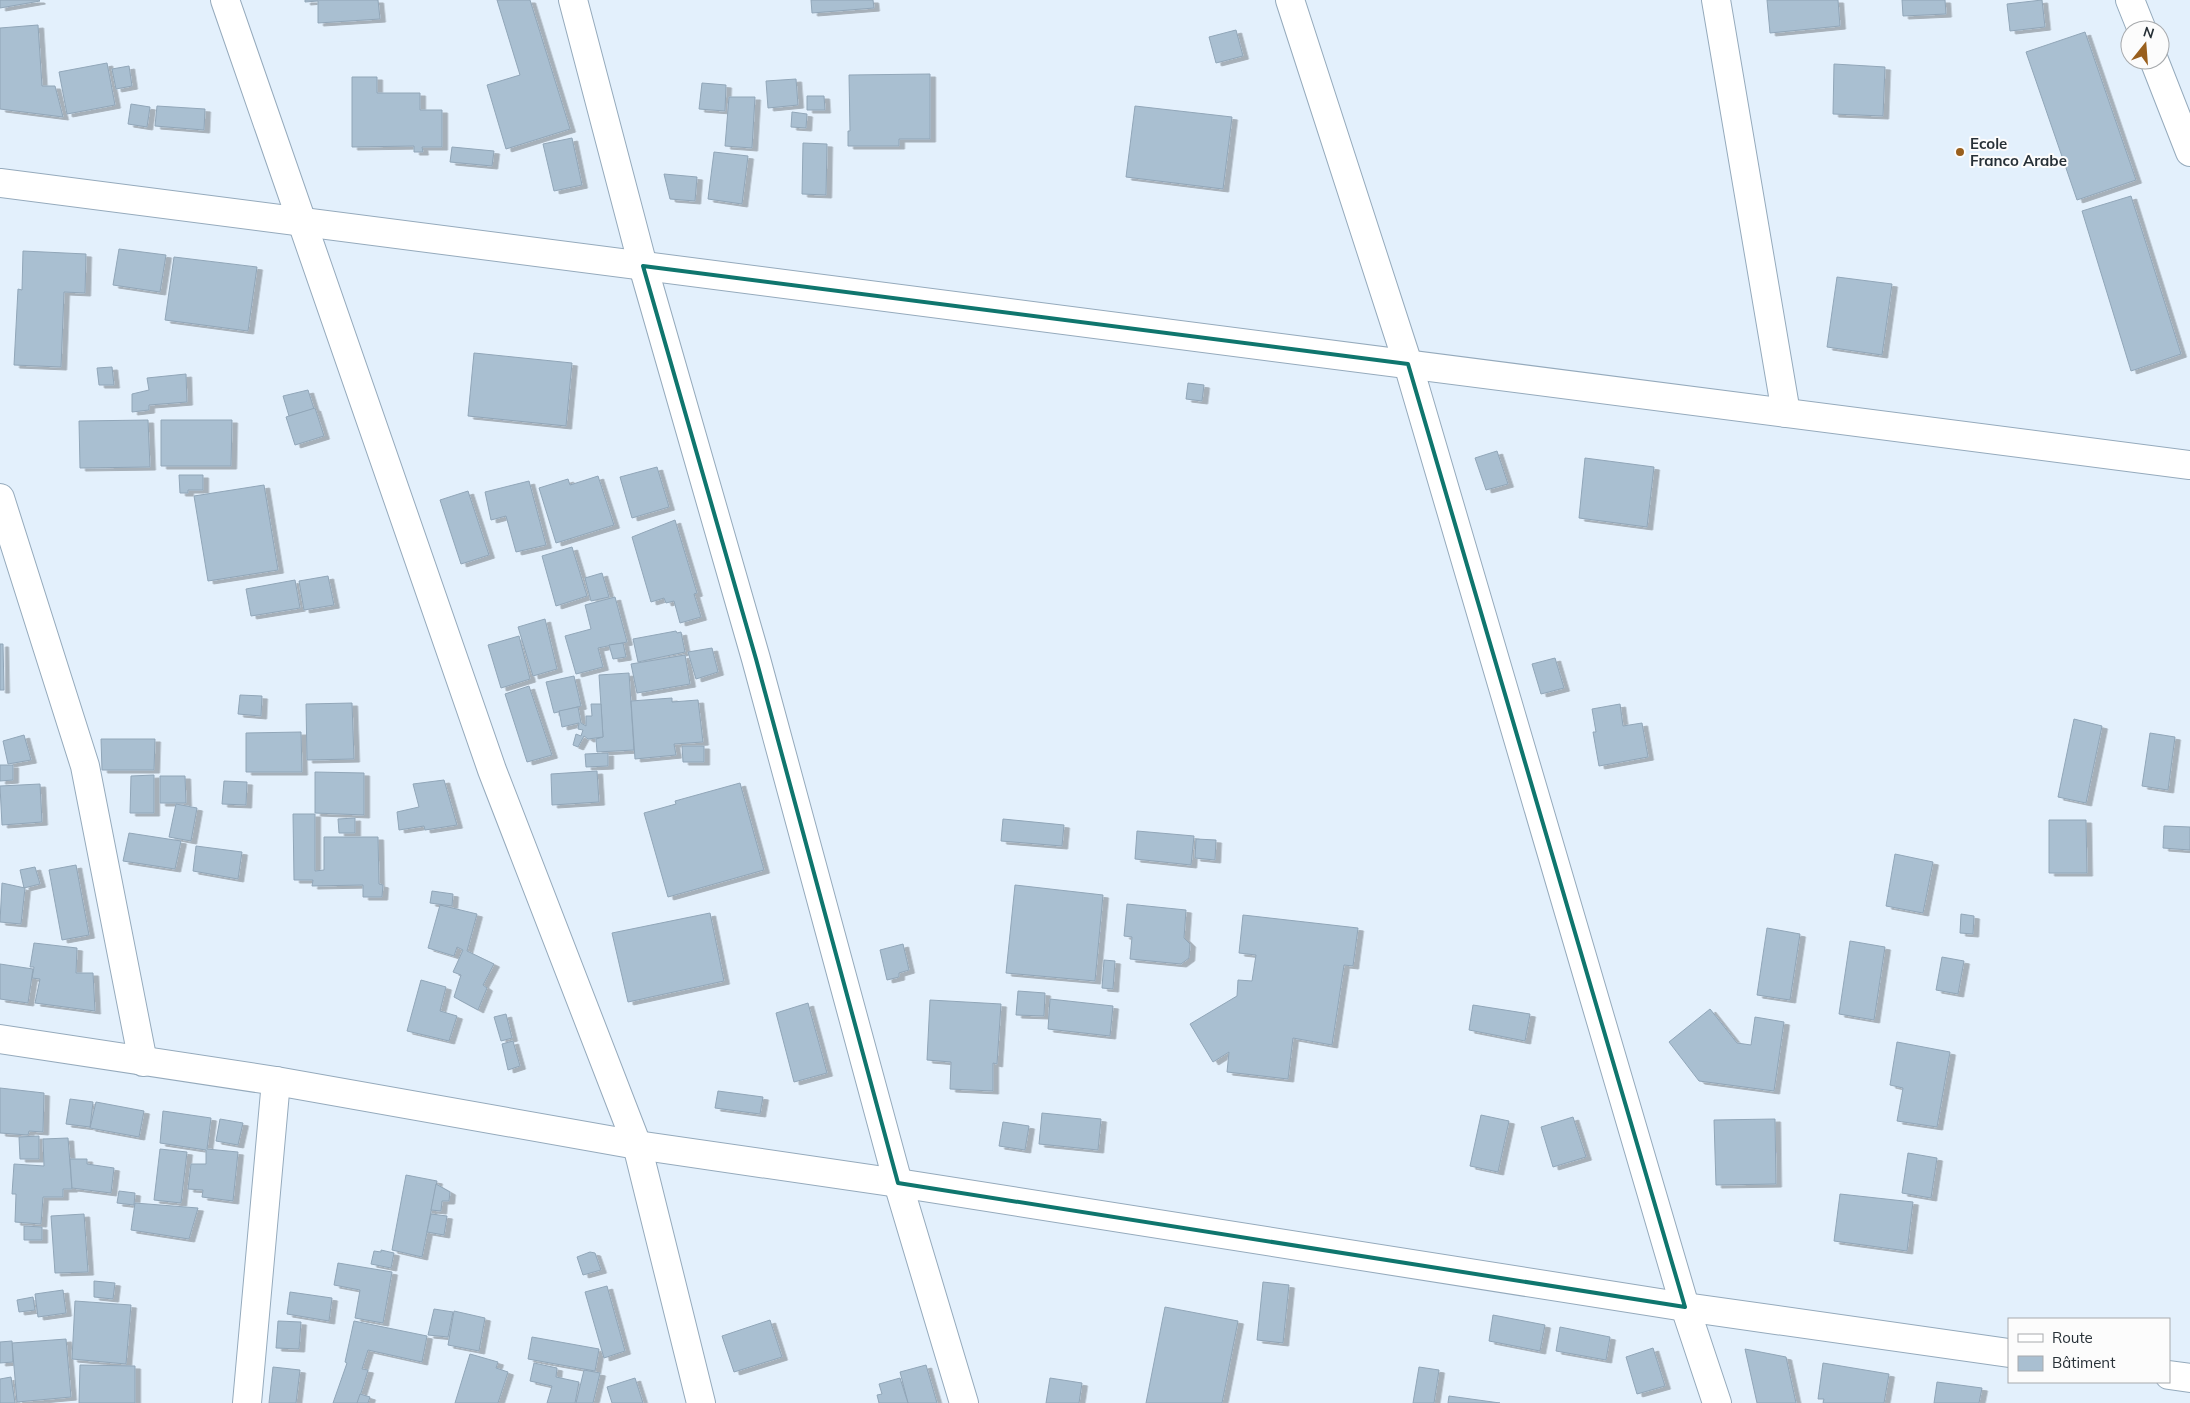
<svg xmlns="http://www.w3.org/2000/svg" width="2190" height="1403" font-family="Mulish,sans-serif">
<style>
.building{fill:#a9bfd1;stroke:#91a6b8;filter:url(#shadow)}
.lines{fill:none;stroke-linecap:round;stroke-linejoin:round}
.minor-casing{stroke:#95aabc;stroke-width:30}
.minor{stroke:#fff;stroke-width:28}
.marked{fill:none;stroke:#0f766e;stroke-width:4;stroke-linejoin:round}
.poi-dot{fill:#995f1d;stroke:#fcfcfc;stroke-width:2}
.labels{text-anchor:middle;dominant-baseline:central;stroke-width:4;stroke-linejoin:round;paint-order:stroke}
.poi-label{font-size:15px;font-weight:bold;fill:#273037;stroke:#fcfcfc;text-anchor:start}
</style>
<defs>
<filter id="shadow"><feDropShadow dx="5.5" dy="3" stdDeviation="0" flood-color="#0004"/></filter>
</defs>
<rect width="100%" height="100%" fill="#e3f0fc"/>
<!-- building -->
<g class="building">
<path d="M0 0H39L40 1 0 8Z"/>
<path d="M305 0H378L380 19 318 23V1L305 2Z"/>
<path d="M497 0H530L570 129 506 149 487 85 520 75Z"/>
<path d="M811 0H873L874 8 812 13Z"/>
<path d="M1767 0H1838L1840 26 1770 33Z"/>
<path d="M1902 0H1945L1946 14 1903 16Z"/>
<path d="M2042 0 2045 27 2010 31 2007 4Z"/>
<path d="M38 25 42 86H55L63 117 0 109V28Z"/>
<path d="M1236 30 1243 56 1216 63 1209 37Z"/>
<path d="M2085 32 2136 180 2077 200 2026 52Z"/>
<path d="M107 63 115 105 67 114 59 72Z"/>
<path d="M1834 64 1885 67 1883 116 1833 114Z"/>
<path d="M129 66 132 86 116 89 112 69Z"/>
<path d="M930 74V139H899V146H848V131H850L849 75Z"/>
<path d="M352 77H377V93H420V110H442V147H422L423 152H414V146L352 147Z"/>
<path d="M796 79 798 105 768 108 766 81Z"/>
<path d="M702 83 726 85 725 111 699 109Z"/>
<path d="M807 96H824L825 110H807Z"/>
<path d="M729 97H755L752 148 725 146Z"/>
<path d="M131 104 150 107 147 127 128 124Z"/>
<path d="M157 106 205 109 204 130 155 126Z"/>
<path d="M1135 106 1232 117 1223 189 1126 177Z"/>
<path d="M792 112 807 114 806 128 791 127Z"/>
<path d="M572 138 582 185 554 191 543 144Z"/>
<path d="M803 143 827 144 826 195 802 194Z"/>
<path d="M452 147 494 151 492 166 450 162Z"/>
<path d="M714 152 748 156 742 204 708 199Z"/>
<path d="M664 174 697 177 695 201 670 199Z"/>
<path d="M2131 196 2181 354 2131 371 2082 211Z"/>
<path d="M119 249 166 255 160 292 113 285Z"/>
<path d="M23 251 86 254 85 293 64 292 61 367 14 365 18 289 22 290Z"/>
<path d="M174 257 257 267 248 331 165 320Z"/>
<path d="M1837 277 1892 284 1882 355 1827 347Z"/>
<path d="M474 353 572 363 566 426 468 416Z"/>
<path d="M112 367 114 385H99L97 368Z"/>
<path d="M186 374 187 402 149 405V410L132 412V394L149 390 147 378Z"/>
<path d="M1188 383 1204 385 1202 401 1186 399Z"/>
<path d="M308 390 314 409 289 416 283 396Z"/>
<path d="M315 408 324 436 295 445 286 417Z"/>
<path d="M148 420 150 467 80 468 79 421Z"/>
<path d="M161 420H232L231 466H161Z"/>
<path d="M1497 451 1508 484 1486 490 1475 458Z"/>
<path d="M1585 458 1654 467 1647 527 1579 518Z"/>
<path d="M657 467 669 507 632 518 620 477Z"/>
<path d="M179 475H203V490H188V493H180Z"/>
<path d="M598 476 614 525 556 543 539 488 568 479 570 485Z"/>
<path d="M529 481 546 545 516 552 506 516 491 520 485 492Z"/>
<path d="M264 485 278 570 208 581 194 496Z"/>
<path d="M468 491 489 555 461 564 440 500Z"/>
<path d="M675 520 697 593 694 594 701 617 680 623 674 601 666 603 664 598 651 602 632 537Z"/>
<path d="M572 547 587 596 556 606 542 556Z"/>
<path d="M602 573 609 597 591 601 585 578Z"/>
<path d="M328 576 334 605 304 610 299 581Z"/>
<path d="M295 580 300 608 251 616 246 589Z"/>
<path d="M615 597 627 642 598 648 603 667 576 674 565 636 591 629 585 605Z"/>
<path d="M545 619 557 669 533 676 518 627Z"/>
<path d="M676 631 677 633 681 632 685 652 638 662 633 639Z"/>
<path d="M519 636 530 679 501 688 488 645Z"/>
<path d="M623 643 626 657 613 659 609 645Z"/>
<path d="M0 644H3L4 690H0Z"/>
<path d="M712 648 718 672 696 679 688 652Z"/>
<path d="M685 655 690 684 637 693 631 664Z"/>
<path d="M1555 658 1564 688 1541 694 1532 664Z"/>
<path d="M629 673 634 750 597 752 596 739 603 737 599 675Z"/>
<path d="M574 676 581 706 554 713 546 682Z"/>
<path d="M529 686 552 755 527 762 505 694Z"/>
<path d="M240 695 262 696 261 716 238 714Z"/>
<path d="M672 698V702L698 700 703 742 674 744 676 755 635 759 631 701Z"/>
<path d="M352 703 354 759 307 760 306 704Z"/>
<path d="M591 704H601L603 737 588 739 584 736 578 747 573 745 576 734 581 736 583 730 578 729 579 723 562 727 559 711 578 707 581 723 586 726V716H592Z"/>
<path d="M1620 704 1623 726 1642 723 1648 757 1599 766 1593 732H1596L1592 709Z"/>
<path d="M2074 719 2102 726 2086 803 2058 797Z"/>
<path d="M301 732 302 772H246V733Z"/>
<path d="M2150 733 2175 737 2168 790 2142 786Z"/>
<path d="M24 735 31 760 8 764 3 741Z"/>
<path d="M101 739H155L154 770H102Z"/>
<path d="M682 746H704V762H683Z"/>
<path d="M608 753V766L586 767 585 754Z"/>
<path d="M0 765H13V780L0 781Z"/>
<path d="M597 771 599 802 552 805 551 774Z"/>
<path d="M315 772 364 773V815L315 813Z"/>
<path d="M154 775V813H130L131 776Z"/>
<path d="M160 776H185L186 803H160Z"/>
<path d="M444 780 457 825 425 830 424 826 399 830 397 812 419 807 413 784Z"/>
<path d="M224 781 247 782 246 805 222 804Z"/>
<path d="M740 783 764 870 668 897 644 813 676 804 675 801Z"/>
<path d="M40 784 42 822 2 825 0 786Z"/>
<path d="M176 804 197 808 191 841 169 837Z"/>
<path d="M293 814H315V871L324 870V837H378L379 884 383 885 382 897H363V885L312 886 313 880H294Z"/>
<path d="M355 818V833H339L338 819Z"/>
<path d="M1003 819 1064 825 1062 846 1001 841Z"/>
<path d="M2049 820H2086L2087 873H2049Z"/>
<path d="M2164 826 2190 827V850L2163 848Z"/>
<path d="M1137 831 1194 836 1191 865 1135 859Z"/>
<path d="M129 833 181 841 175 869 123 861Z"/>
<path d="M1196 839 1216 840 1215 860 1195 858Z"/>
<path d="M196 846 242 852 238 879 193 871Z"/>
<path d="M1895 854 1933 862 1923 913 1886 906Z"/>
<path d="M76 865 89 935 62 940 49 870Z"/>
<path d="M35 867 40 884 24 888 20 870Z"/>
<path d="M2 883 25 888 21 924 0 922Z"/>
<path d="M1015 885 1103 895 1095 981 1006 973Z"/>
<path d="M432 891 453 894 452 906 430 903Z"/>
<path d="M1127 904 1186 910 1184 938 1190 944 1189 958 1181 964 1130 959 1132 937 1124 936Z"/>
<path d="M440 905 477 914 467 951 494 964 483 985 487 988 478 1010 454 997 461 975 453 972 463 950 457 947 454 956 428 948Z"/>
<path d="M710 913 724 981 628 1002 612 933Z"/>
<path d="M1961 914 1974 916 1973 934 1960 933Z"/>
<path d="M1243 915 1358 928 1353 966 1344 965 1332 1045 1293 1038 1288 1079 1227 1072 1229 1052 1213 1062 1190 1024 1237 996 1238 980 1252 981 1256 955 1239 953Z"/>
<path d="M1767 928 1800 934 1790 1000 1757 995Z"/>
<path d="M1850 941 1885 947 1874 1020 1839 1014Z"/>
<path d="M34 943 77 948 76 973H93L95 1011 35 1003 40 979 32 978 34 967H30Z"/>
<path d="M903 944 909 970 899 973V977L887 980 880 950Z"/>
<path d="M1942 957 1964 961 1958 994 1936 990Z"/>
<path d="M1104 960 1115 961 1113 989 1102 988Z"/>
<path d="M0 964 33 969 28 1003 0 999Z"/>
<path d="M421 980 446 987 440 1011 457 1016 449 1041 407 1031Z"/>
<path d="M1018 991 1045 993 1044 1016 1016 1015Z"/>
<path d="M1050 999 1113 1006 1110 1036 1048 1029Z"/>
<path d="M930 1000 1001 1004 997 1064 993 1063V1091L950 1089 951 1062 927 1060Z"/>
<path d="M808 1003 827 1073 794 1082 776 1013Z"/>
<path d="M1473 1005 1530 1014 1525 1041 1469 1030Z"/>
<path d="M1710 1009 1737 1043 1751 1045 1755 1017 1784 1022 1774 1091 1699 1081 1669 1042Z"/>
<path d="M506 1014 512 1038 501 1041 494 1017Z"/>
<path d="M513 1041 520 1066 508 1070 502 1044Z"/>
<path d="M1897 1042 1950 1052 1937 1127 1897 1121 1903 1088 1890 1085Z"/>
<path d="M0 1088 44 1093 43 1132 29 1131 28 1135 0 1133Z"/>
<path d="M718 1091 763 1097 760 1114 715 1108Z"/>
<path d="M70 1099 93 1102 90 1127 66 1124Z"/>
<path d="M96 1102 144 1111 139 1137 90 1128Z"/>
<path d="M163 1111 211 1118 207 1149 238 1152 233 1201 202 1197 203 1190 188 1189 191 1164H206V1150L160 1143Z"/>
<path d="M1042 1113 1101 1119 1098 1150 1039 1144Z"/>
<path d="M1481 1115 1509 1121 1498 1172 1470 1166Z"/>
<path d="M1573 1117 1586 1157 1553 1167 1541 1127Z"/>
<path d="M220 1119 243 1123 238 1145 216 1141Z"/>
<path d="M1775 1119 1776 1184 1716 1185 1714 1120Z"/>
<path d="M1003 1122 1029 1126 1025 1150 999 1146Z"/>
<path d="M39 1136V1159H20L19 1137Z"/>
<path d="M68 1138 72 1189H63V1197H43L41 1224 15 1222 16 1194H12L14 1164 44 1166 43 1139Z"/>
<path d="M160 1149 187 1152 181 1203 154 1200Z"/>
<path d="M1908 1153 1937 1158 1931 1198 1902 1193Z"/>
<path d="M70 1159H87V1164L114 1168 111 1193 72 1188Z"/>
<path d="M406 1175 437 1181 422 1257 392 1250Z"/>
<path d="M436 1184 450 1192 449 1201H442L441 1211 431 1210Z"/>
<path d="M119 1191 135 1193 134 1205 117 1203Z"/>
<path d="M1840 1194 1913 1202 1907 1251 1834 1241Z"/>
<path d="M135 1203 198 1208 189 1239 131 1230Z"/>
<path d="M84 1214 88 1272 55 1273 51 1216Z"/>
<path d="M431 1214 447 1216 444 1235 427 1232Z"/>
<path d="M24 1226 42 1227V1240H24Z"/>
<path d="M381 1250 394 1253 391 1268 371 1264 374 1251 381 1252Z"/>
<path d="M590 1252 595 1253 601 1270 583 1275 577 1257Z"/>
<path d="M338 1263 392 1272 383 1323 355 1318 360 1290 334 1285Z"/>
<path d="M94 1281 115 1283 113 1299 94 1297Z"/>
<path d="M1263 1282 1289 1285 1283 1343 1257 1340Z"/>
<path d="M607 1286 625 1351 604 1358 585 1292Z"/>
<path d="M63 1290 66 1313 38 1317 35 1294Z"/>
<path d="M290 1292 332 1298 329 1321 287 1314Z"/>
<path d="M33 1297 35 1310 19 1312 17 1300Z"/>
<path d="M75 1301 131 1305 126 1364 72 1359Z"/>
<path d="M1165 1307 1238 1321 1222 1403H1146Z"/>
<path d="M434 1309 453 1312 448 1337 428 1335Z"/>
<path d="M454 1311 485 1318 479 1351 448 1345Z"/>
<path d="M1493 1315 1545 1325 1540 1351 1489 1341Z"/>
<path d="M770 1320 782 1357 734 1372 722 1336Z"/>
<path d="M278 1321 301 1322 299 1349 276 1348Z"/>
<path d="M354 1321 427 1336 422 1362 368 1350 362 1369 368 1370 358 1403H333L347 1363 345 1362Z"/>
<path d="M1560 1327 1610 1337 1606 1360 1556 1351Z"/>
<path d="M532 1337 599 1349 595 1371 528 1359Z"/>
<path d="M66 1339 71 1397 17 1402 12 1343Z"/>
<path d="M12 1341 13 1362 0 1363V1342Z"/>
<path d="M1653 1348 1665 1386 1637 1394 1626 1357Z"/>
<path d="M1745 1349 1786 1357 1796 1403H1757Z"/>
<path d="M470 1354 498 1362 496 1368 508 1372 498 1403H455Z"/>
<path d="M534 1363 557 1368 556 1377 579 1382 575 1403H547L552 1386 530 1381Z"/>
<path d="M1823 1363 1889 1374 1884 1403H1823L1824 1399H1818Z"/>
<path d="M80 1365 135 1366V1403H79Z"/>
<path d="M926 1365 937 1403H908L900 1372Z"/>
<path d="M273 1367 300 1370 296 1403H269Z"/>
<path d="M1419 1367 1439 1370 1434 1403H1413Z"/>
<path d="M584 1370 600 1373 593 1403H576Z"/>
<path d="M11 1377 15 1403H0V1379Z"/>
<path d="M635 1378 643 1403H612L607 1387Z"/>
<path d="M900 1378 908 1403H879L877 1395 882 1394 879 1384Z"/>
<path d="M1050 1378 1082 1383 1079 1403H1046Z"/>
<path d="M1937 1382 1982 1388 1979 1403H1934Z"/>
<path d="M360 1394 370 1397 368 1403H357Z"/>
<path d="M1449 1396 1500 1403H1448Z"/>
</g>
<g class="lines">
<!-- minor casing -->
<g class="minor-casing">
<g id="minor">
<path d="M225 0 492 770 637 1145 701 1403"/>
<path d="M573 0 643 266 756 659 898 1183 964 1403"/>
<path d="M1290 0 1408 364 1685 1307 1717 1403"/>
<path d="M1716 0 1786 413"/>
<path d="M2130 0 2142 30"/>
<path d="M2154 60 2190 152"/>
<path d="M0 183 2190 465"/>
<path d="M0 498 85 766 143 1062"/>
<path d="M0 1039 276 1081 637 1145 898 1183 1685 1307 2009 1353"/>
<path d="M2169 1375 2190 1378"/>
<path d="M247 1403 276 1081"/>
</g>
</g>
<!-- minor -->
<use href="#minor" class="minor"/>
</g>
<!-- marked area -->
<path class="marked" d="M643 266 1408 364 1685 1307 898 1183 756 659Z"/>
<!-- markers -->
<circle class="poi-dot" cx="1960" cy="152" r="5"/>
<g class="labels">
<!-- poi labels -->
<g class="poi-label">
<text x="1970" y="143">Ecole<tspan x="1970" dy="17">Franco Arabe</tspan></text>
</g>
</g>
<!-- legend -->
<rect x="2008" y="1318" width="162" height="65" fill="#fcfcfc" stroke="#a7aaad"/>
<rect x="2018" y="1334" width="25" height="8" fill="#ffffff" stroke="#a7aaad"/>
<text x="2052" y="1343" font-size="15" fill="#273037">Route</text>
<rect x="2018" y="1356" width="25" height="15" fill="#a9bfd1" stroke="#a7aaad"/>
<text x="2052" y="1368" font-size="15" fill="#273037">Bâtiment</text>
<!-- north arrow -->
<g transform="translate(2145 45) rotate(17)"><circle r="24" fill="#fcfcfc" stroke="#a7aaad"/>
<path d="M0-4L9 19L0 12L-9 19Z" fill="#995f1d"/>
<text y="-8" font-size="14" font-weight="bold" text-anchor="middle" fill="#273037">N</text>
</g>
</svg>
